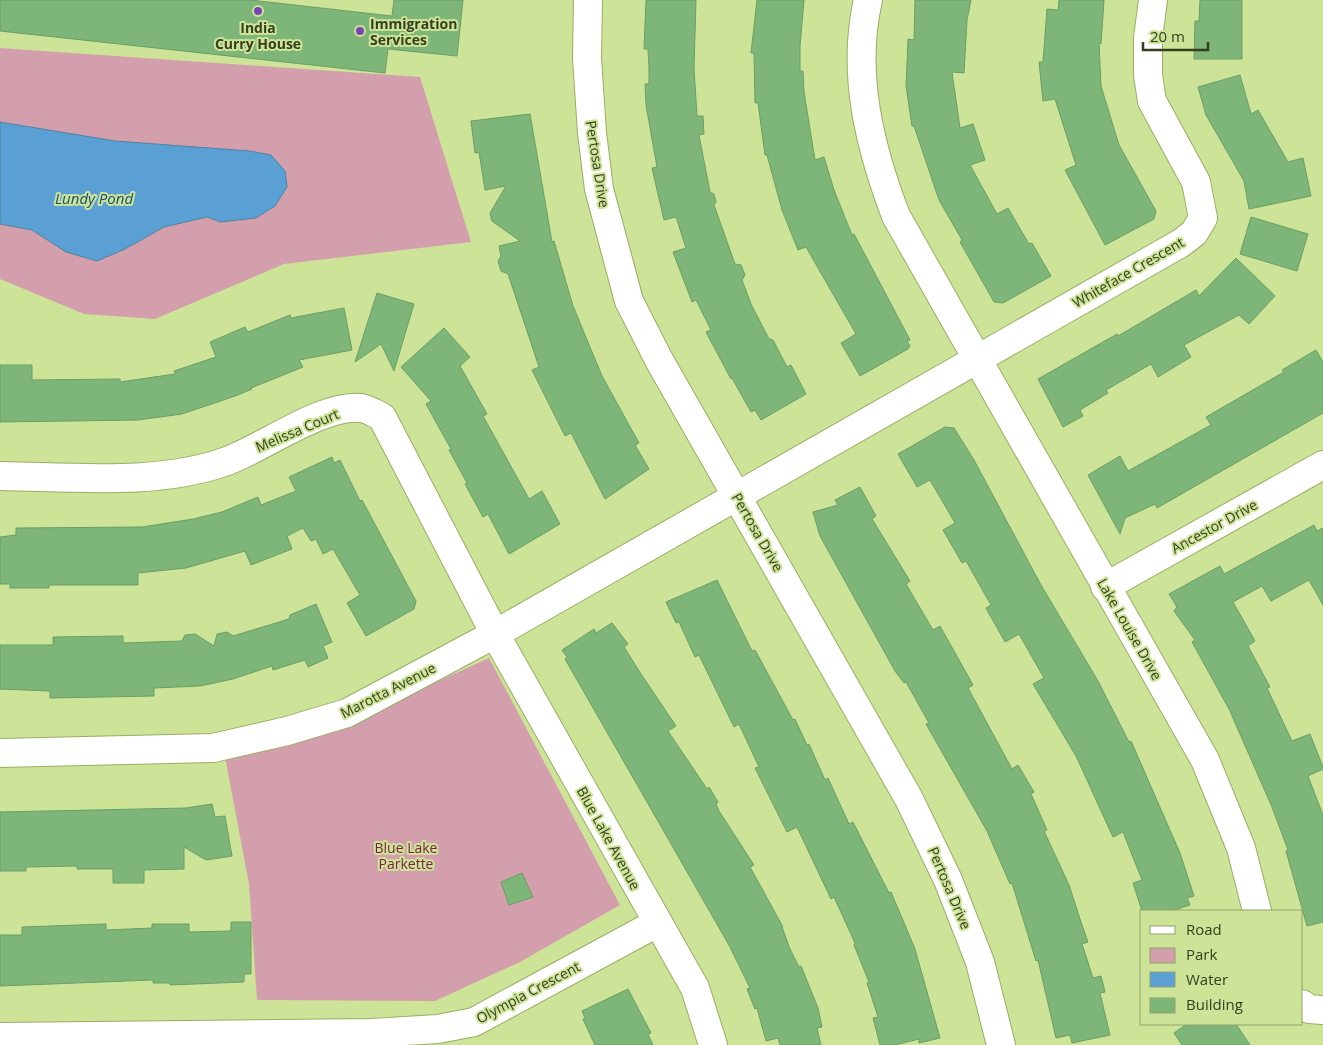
<svg xmlns="http://www.w3.org/2000/svg" width="1323" height="1045" font-family="'Open Sans',sans-serif">
<style>
.green{fill:#d49fad}
.water{fill:#5aa0d4;stroke:#4f839e}
.building{fill:#7eb679;stroke:#699e64}
.lines{fill:none;stroke-linecap:round;stroke-linejoin:round}
.minor-casing{stroke:#98ae64;stroke-width:30}
.minor{stroke:#fff;stroke-width:28}
.poi-dot{fill:#7b43ba;stroke:#cde498;stroke-width:2}
.labels{text-anchor:middle;dominant-baseline:central;stroke-width:4;stroke-linejoin:round;paint-order:stroke}
.poi-label{font-size:14px;font-weight:bold;fill:#353e1f;stroke:#cde498;text-anchor:start}
.street-label{font-size:14px;fill:#353e1f;stroke:#cde498}
.park-label{font-size:14px;fill:#7e1d42;stroke:#cde498}
.water-label{font-size:15px;font-style:italic;fill:#174d70;stroke:#cde498}
</style>
<rect width="100%" height="100%" fill="#cde498"/>
<!-- green -->
<g class="green">
<path d="M0 48 420 77 471 242 284 264 155 319 84 314 0 279Z"/>
<path d="M489 658 620 905 520 962 435 1001 257 1000 249 884 225 757 342 725Z"/>
</g>
<!-- water -->
<path class="water" d="M0 122 115 141 250 151 271 155 285 171 287 187 275 206 256 218 220 222 207 217 164 227 125 249 97 261 66 252 32 230 0 224Z"/>
<!-- building -->
<g class="building">
<path d="M0 0H250L392 16 394 0H463L457 56 388 49 385 73 0 31Z"/>
<path d="M646 0H696L694 68 697 116H703L704 134 699 135 710 192 714 194 716 202 714 205 735 264 741 265 745 275 742 280 751 304 769 339 773 340 787 367 791 365 806 394 761 420 755 410 751 412 732 378 731 379 706 332 711 330 696 300 692 302 673 252 686 248 676 217 664 220 652 168 657 167 646 105 645 84H649V67L648 49H644Z"/>
<path d="M757 0H804L800 46V71H803L804 92 815 160 824 157 834 190 852 235 854 234 910 340 907 341 910 346 908 349 860 376 841 343 856 334 806 247 798 250 782 210 767 155H765L758 103H755L754 53H751Z"/>
<path d="M915 0H971L967 20 964 73 952 72 960 128 973 124 985 160 970 165 997 214 1008 208 1029 244 1032 243 1051 276 1003 303 994 302 960 242 962 240 939 200 914 126H912L906 86 908 39 914 40Z"/>
<path d="M1059 0H1104L1101 44 1099 43 1101 86 1119 145 1156 211 1154 219 1105 245 1065 170 1076 165 1055 99 1043 101 1039 62H1043L1047 9 1058 10Z"/>
<path d="M1200 0H1242V59H1194L1195 21H1199Z"/>
<path d="M1240 75 1251 114 1258 110 1288 162 1303 158 1311 196 1249 209 1244 181 1206 115 1198 87Z"/>
<path d="M530 114 552 242 554 241 573 306 602 376 639 443 635 445 649 469 605 499 571 433 565 436 532 370 539 367 508 274 501 271 498 261 501 256 499 246 520 241 492 221 490 213 506 186 485 190 479 152 475 153 471 121Z"/>
<path d="M1251 217 1308 234 1297 271 1240 254Z"/>
<path d="M1236 258 1275 296 1249 324 1239 315 1184 345 1191 357 1158 377 1151 364 1106 390 1108 393 1080 410 1083 416 1063 427 1038 379 1117 334 1118 336 1196 290 1199 296Z"/>
<path d="M377 293 414 304 394 371 381 344 355 362Z"/>
<path d="M344 308 352 350 299 360 303 367 251 388 252 389 238 395 182 414 138 420 0 422V365H32V380L120 379V382L175 374 174 371 216 357 210 342 245 327 248 332 290 315 291 318Z"/>
<path d="M444 328 470 357 460 366 487 414 483 416 529 499 542 491 560 524 509 554 488 514 483 517 465 484 467 483 449 450 451 449 426 404 431 401 401 367Z"/>
<path d="M1316 350 1323 362V413L1157 508 1155 504 1125 518 1120 534 1088 475 1120 456 1128 471 1211 425 1206 417 1284 372 1282 370Z"/>
<path d="M945 427 954 428 974 460 1041 585 1098 681 1129 742 1131 741 1180 853 1194 896 1187 898 1190 905 1171 911H1142L1133 883 1142 880 1123 832 1113 837 1076 756 1033 684 1044 678 1019 634 1005 642 986 608 991 605 966 561 962 563 943 530 955 523 930 480 917 487 898 454Z"/>
<path d="M332 457 334 463 340 460 360 501 362 500 416 601 414 609 366 636 347 603 360 595 333 549 323 554 316 539 311 541 303 528 287 536 292 549 251 565 245 551 186 568 138 573V585H49V588H10V584H0V537L16 535V528L142 527 193 519 222 512 258 497 261 505 296 491 289 477Z"/>
<path d="M860 487 876 516 872 519 910 581 906 584 933 630 940 626 973 685 968 688 1012 769 1018 765 1034 792 1031 794 1047 830 1044 831 1069 885 1082 925 1088 942 1082 944 1093 978 1101 976 1105 992 1100 993 1110 1035 1072 1043 1070 1035 1056 1038 1038 960 1036 961 1012 883 1010 884 987 831 926 724 929 723 906 682 904 683 895 671 820 536 813 512 838 505 835 500Z"/>
<path d="M1314 525 1317 531 1323 528V605L1309 580 1271 601 1262 586 1233 602 1255 641 1248 646 1270 687 1267 688 1292 741 1310 734 1323 767V769L1308 776 1323 815V922L1307 926 1286 851 1288 850 1272 807 1229 709 1192 642 1195 640 1174 611 1177 607 1169 594 1220 566 1224 574Z"/>
<path d="M717 580 752 651 755 650 793 720 795 719 807 745 809 744 825 780 828 778 849 824 853 822 889 893 891 892 915 949 940 1038 919 1043V1039L895 1045H880L873 1018 878 1017 867 983 869 982 854 945 855 943 834 897 831 899 797 827 787 832 755 768 759 767 739 724 734 727 699 655 695 657 679 622 676 623 666 602Z"/>
<path d="M316 604 332 642 323 646 328 658 308 667 305 660 273 670 272 666 233 679 200 686 154 688V696L50 698V691L0 689V645H53V637L123 636V643L182 641 185 635 195 634 214 646 217 634 227 632 233 636 289 619 290 615Z"/>
<path d="M612 623 628 644 624 647 641 674 676 726 668 731 707 789 709 787 718 802 716 804 719 811 754 865 750 867 783 927H782L790 949 799 967 801 966 818 1008 822 1027 817 1028 821 1045H780L778 1038 766 1041 757 1008 755 1009 747 989 750 988 729 945 565 659 567 657 562 650 594 629 596 633Z"/>
<path d="M212 804 215 817 225 816 232 856 206 860 184 847V869L144 870V883H113V869H77V866L26 867V871H0V812L186 808Z"/>
<path d="M522 873 533 897 509 905 501 882Z"/>
<path d="M231 922H251V974H244V982L170 985V983H153V980L0 986V935H22V927L106 924V930L152 928V924H189V932L231 931Z"/>
<path d="M628 989 651 1033 648 1034 653 1045H595L583 1019 585 1018 582 1011Z"/>
<path d="M1187 1024H1236L1250 1045H1182L1174 1033Z"/>
</g>
<g class="lines">
<!-- minor casing -->
<g class="minor-casing">
<g id="minor">
<path d="M588 0 587 58 592 133 599 189 629 301 659 360 909 799 948 880 980 962 1001 1045"/>
<path d="M868 0C851 73 870 148 896 216L1205 760 1241 848 1257 911"/>
<path d="M0 476C72 477 159 486 227 461 265 447 322 404 361 408 368 409 376 414 382 417L495 634 695 988 713 1045"/>
<path d="M1105 587 1323 465"/>
<path d="M0 753 213 748 287 731 347 713 495 634 1181 243 1194 233 1203 218 1196 182 1152 101 1148 75V38L1153 0"/>
<path d="M1302 1004 1309 1009 1323 1010"/>
<path d="M0 1037 371 1033 438 1029 474 1022 657 923"/>
</g>
</g>
<!-- minor -->
<use href="#minor" class="minor"/>
</g>
<!-- markers -->
<g class="poi-dot">
<circle cx="258" cy="11" r="5"/>
<circle cx="360" cy="31" r="5"/>
</g>
<g class="labels">
<!-- poi labels -->
<g class="poi-label">
<text x="370" y="23">Immigration<tspan x="370" dy="16">Services</tspan></text>
<text x="258" y="27" text-anchor="middle">India<tspan x="258" dy="16">Curry House</tspan></text>
</g>
<!-- street labels -->
<g class="street-label">
<text transform="translate(598 164) rotate(81)">Pertosa Drive</text>
<text transform="translate(1128 272) rotate(-30)">Whiteface Crescent</text>
<text transform="translate(297 430) rotate(-23)">Melissa Court</text>
<text transform="translate(1214 526) rotate(-29)">Ancestor Drive</text>
<text transform="translate(758 532) rotate(60)">Pertosa Drive</text>
<text transform="translate(1130 629) rotate(60)">Lake Louise Drive</text>
<text transform="translate(388 690) rotate(-27)">Marotta Avenue</text>
<text transform="translate(609 838) rotate(61)">Blue Lake Avenue</text>
<text transform="translate(950 888) rotate(67)">Pertosa Drive</text>
<text transform="translate(528 992) rotate(-28)">Olympia Crescent</text>
</g>
<!-- park labels -->
<g class="park-label">
<text x="406" y="847">Blue Lake<tspan x="406" dy="16">Parkette</tspan></text>
</g>
<!-- water labels -->
<g class="water-label">
<text x="94" y="198">Lundy Pond</text>
</g>
</g>
<!-- legend -->
<rect x="1140" y="910" width="162" height="115" fill="#cde498" stroke="#90a268"/>
<rect x="1150" y="926" width="25" height="8" fill="#ffffff" stroke="#90a268"/>
<text x="1186" y="935" font-size="15" fill="#353e1f">Road</text>
<rect x="1150" y="948" width="25" height="15" fill="#d49fad" stroke="#90a268"/>
<text x="1186" y="960" font-size="15" fill="#353e1f">Park</text>
<rect x="1150" y="972" width="25" height="15" fill="#5aa0d4" stroke="#90a268"/>
<text x="1186" y="985" font-size="15" fill="#353e1f">Water</text>
<rect x="1150" y="998" width="25" height="15" fill="#7eb679" stroke="#90a268"/>
<text x="1186" y="1010" font-size="15" fill="#353e1f">Building</text>
<!-- scale -->
<path d="M1143 42v8h65v-8" fill="none" stroke="#353e1f" stroke-width="2.5"/>
<text x="1150" y="42" font-size="15" fill="#353e1f" stroke="#cde498" stroke-width="4" paint-order="stroke">20 m</text>
</svg>
